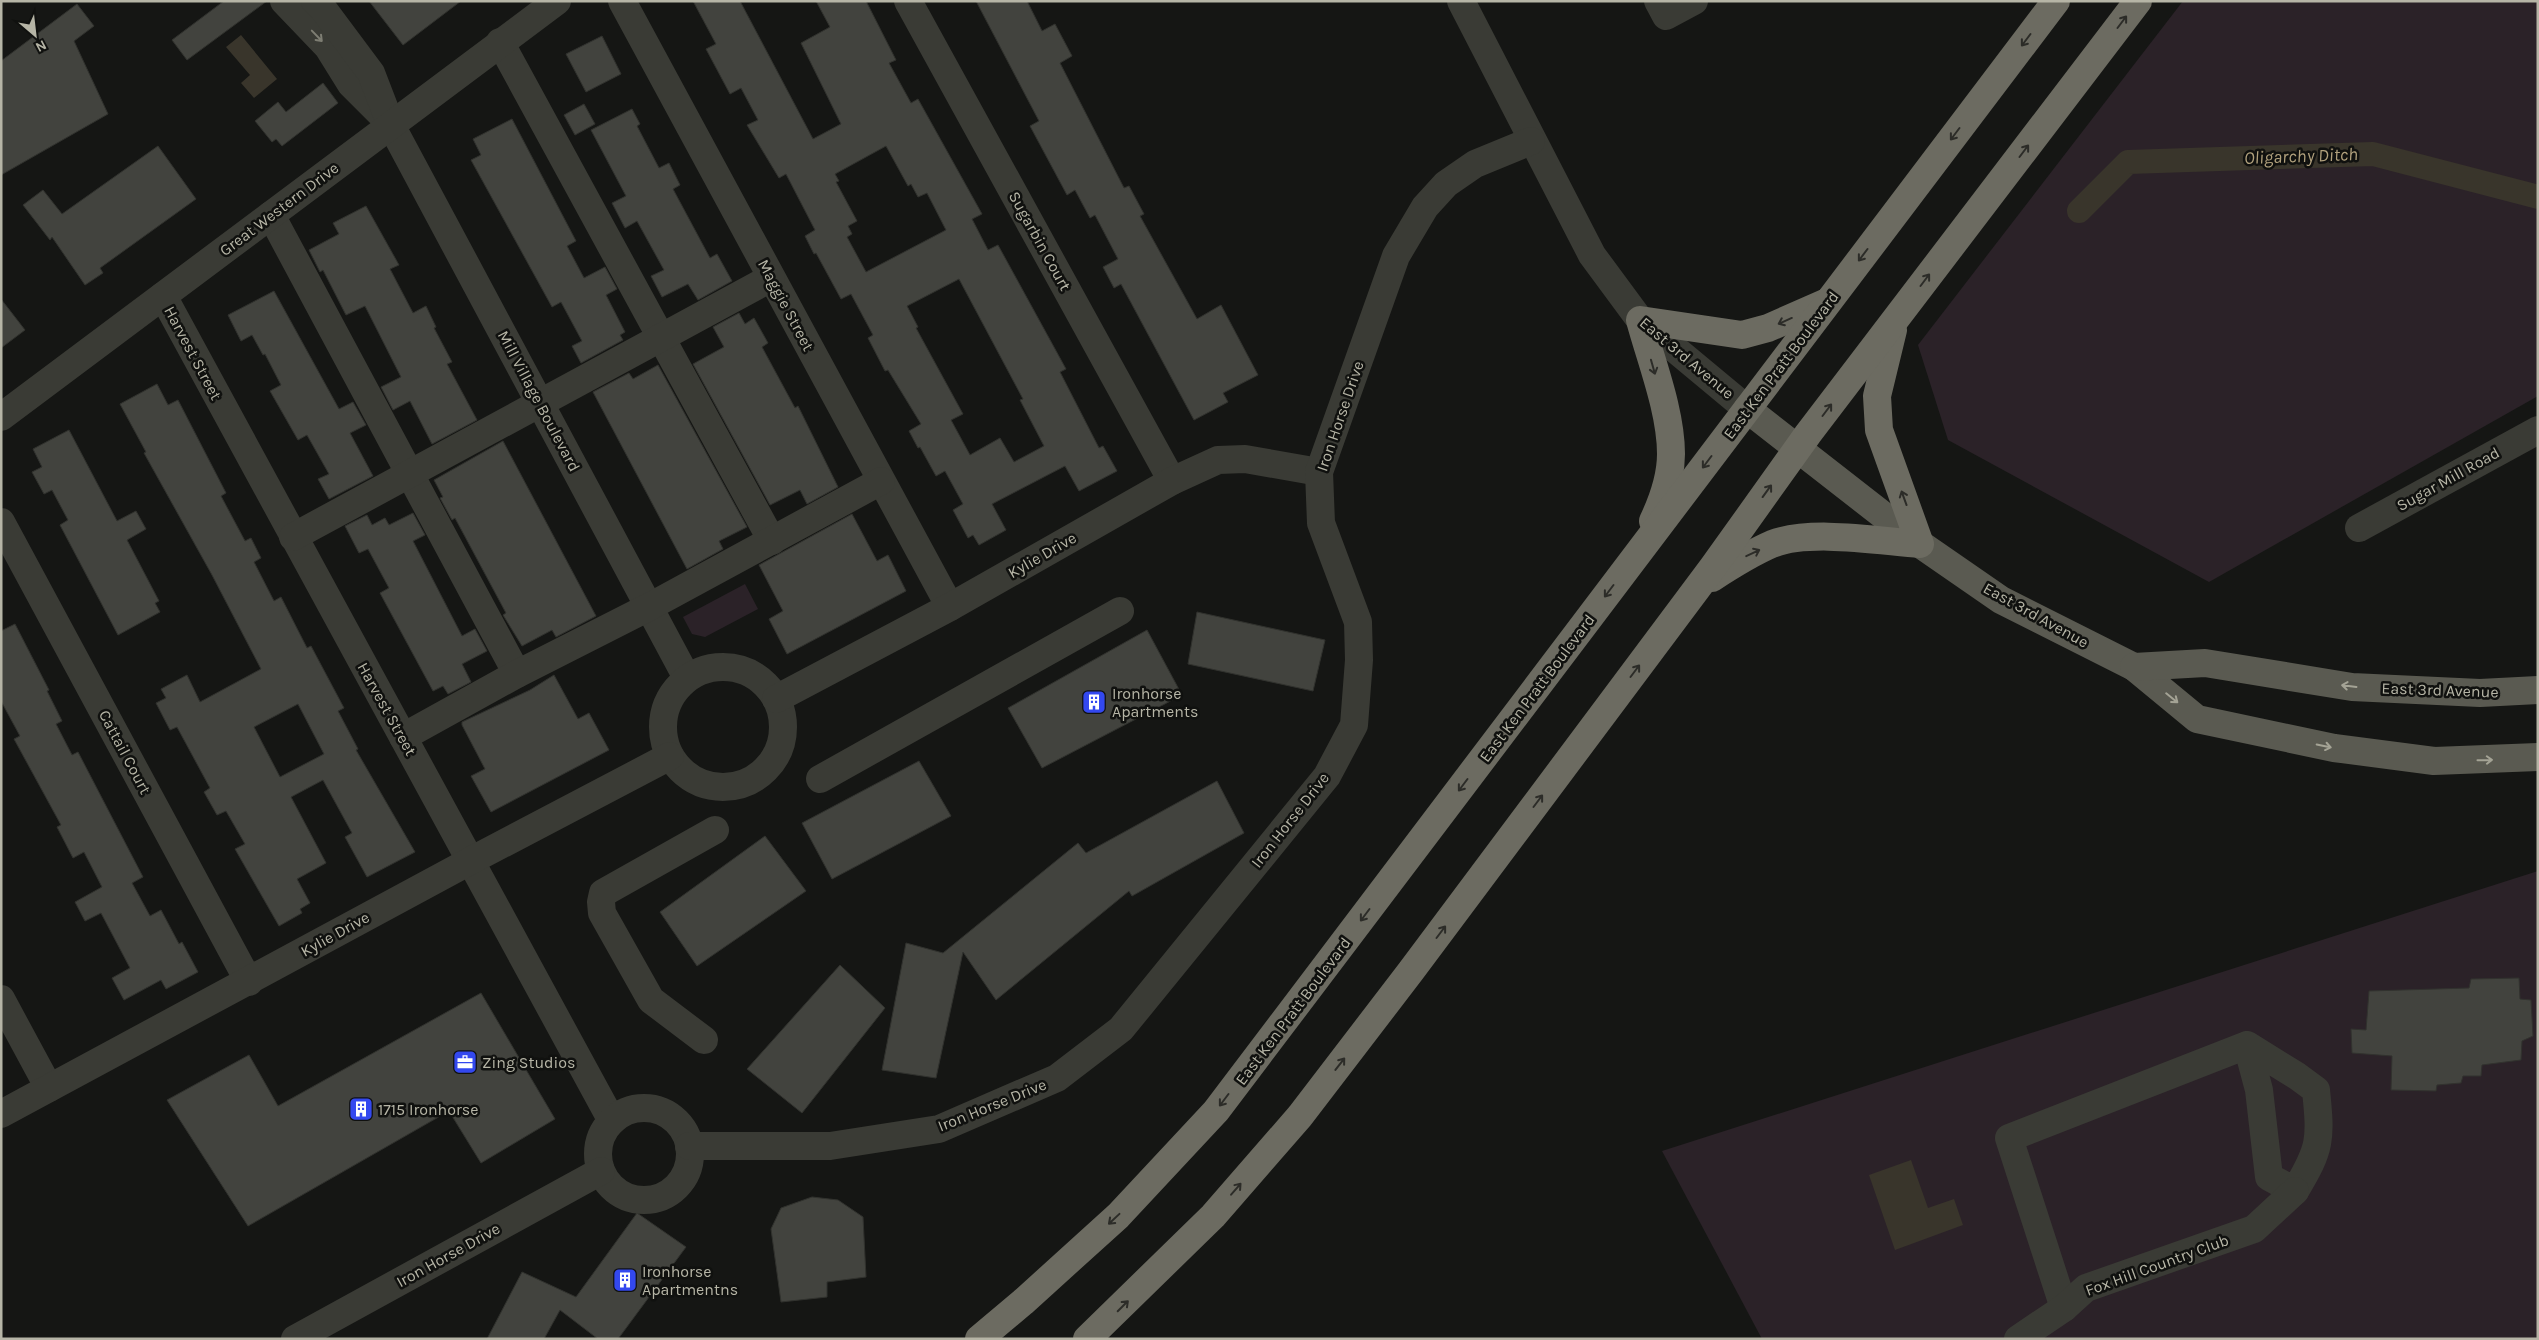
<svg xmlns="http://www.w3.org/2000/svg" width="2539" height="1340" font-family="Karla,sans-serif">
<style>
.green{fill:#2b2228}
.water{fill:#39352b}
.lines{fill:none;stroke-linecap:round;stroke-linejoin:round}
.canal{stroke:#39352b;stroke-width:24}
.building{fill:#42433e;stroke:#31322e;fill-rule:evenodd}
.minor{stroke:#3a3b35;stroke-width:28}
.major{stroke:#5a5a51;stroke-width:28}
.highway{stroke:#6c6b61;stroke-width:28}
.oneway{stroke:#2c2c28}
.oneway2{stroke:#7e7e73}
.oneway3{stroke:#a4a395}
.labels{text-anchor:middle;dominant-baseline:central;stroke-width:5;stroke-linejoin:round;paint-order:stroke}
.street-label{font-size:16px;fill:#b6b5a6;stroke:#10110f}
.poi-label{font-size:16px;fill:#b6b5a6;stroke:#10110f;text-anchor:start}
.water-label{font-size:18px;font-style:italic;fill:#b1a17d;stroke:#10110f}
</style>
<rect width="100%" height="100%" fill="#151614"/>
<!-- green -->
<g class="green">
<path d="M2183 1H2538V396L2209 582 1948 440 1918 345Z"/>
<path d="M745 584 758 609 705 637 692 634 683 617Z"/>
<path d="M2538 871V1339H1762L1662 1151Z"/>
</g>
<!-- water -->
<g class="water">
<path d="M241 35 277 79 254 98 241 83 250 75 226 47Z"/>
<path d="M1911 1160 1928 1208 1954 1199 1963 1225 1895 1250 1869 1175Z"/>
</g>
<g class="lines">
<!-- canal -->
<path class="canal" d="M2079 211 2128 162 2373 154 2538 197"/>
</g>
<!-- building -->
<g class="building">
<path d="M224 1H267L187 60 172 40Z"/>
<path d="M369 1H461L403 45Z"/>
<path d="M693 1H740L813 139 841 124 801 43 830 27 816 1H866L896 60 889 63 911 103 918 99 982 214 972 219 988 250 998 245 1066 369 1060 372 1099 448 1103 446 1117 471 1079 491 1065 466 992 504 1006 530 979 545 973 535 968 538 953 510 963 504 945 471 936 476 920 447 918 448 909 431 921 424 888 370 885 371 868 338 873 335 851 294 841 299 816 253 814 254 805 236 815 230 786 174 779 178 747 125 758 120 741 88 730 94 706 49 716 44ZM886 146 908 186 911 184 918 197 927 193 946 230 866 272 847 237 852 234 848 226 857 221 836 182 839 181 835 174ZM959 279 1023 399 1020 400 1044 446 1014 462 1000 438 970 455 951 420 963 414 916 328 918 327 907 306Z"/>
<path d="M976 1H1027L1042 31 1055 24 1072 56 1060 63 1124 188 1129 186 1144 214 1140 216 1197 319 1221 305 1258 375 1223 393 1228 402 1194 420 1121 284 1114 288 1103 267 1118 259 1095 215 1090 218 1075 190 1067 195 1030 126 1039 121Z"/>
<path d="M77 4 94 26 74 41 108 114 1 175V61Z"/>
<path d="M602 36 621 74 586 92 566 54Z"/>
<path d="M323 83 338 103 282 146 276 139 272 142 255 121 278 102 286 112Z"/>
<path d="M584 104 595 124 575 135 564 115Z"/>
<path d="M632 109 640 124 637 126 659 168 669 163 680 185 673 189 710 258 717 254 732 281 698 300 688 284 662 297 651 276 664 270 637 221 625 228 612 203 626 196 591 130Z"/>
<path d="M512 119 576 241 567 246 584 278 605 267 617 289 606 295 625 332 620 335 623 340 581 363 572 346 582 341 561 302 552 307 471 160 481 155 473 139Z"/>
<path d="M158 146 196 199 100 268 103 273 85 285 52 237 50 240 23 205 43 190 62 214Z"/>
<path d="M366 206 399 265 390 269 413 313 426 306 436 327 434 328 452 362 447 364 477 420 432 444 410 401 393 410 381 387 401 377 365 306 346 315 323 270 320 272 309 250 339 234 333 223Z"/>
<path d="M274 291 339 409 353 402 366 425 350 433 373 476 329 499 318 479 329 474 307 435 298 440 270 391 281 385 265 354 263 355 252 335 241 341 228 315Z"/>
<path d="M1 299 25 330 1 348Z"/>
<path d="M739 313 745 324 754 318 768 343 762 347 795 408 798 406 838 487 807 504 800 490 770 505 693 364 724 347 713 327Z"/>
<path d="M658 365 747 527 719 541 723 549 687 569 593 392 629 373 633 379Z"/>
<path d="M157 384 168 405 178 400 226 493 221 496 245 541 251 538 261 558 254 562 274 601 281 597 307 648 311 646 344 708 338 711 358 749 356 750 415 852 367 877 345 837 352 833 323 780 291 797 326 863 297 879 310 903 300 909 302 913 279 926 235 849 245 844 226 811 217 815 204 792 210 788 177 727 170 730 156 703 166 698 161 689 187 675 200 702 261 669 212 575 144 453 146 452 120 404ZM298 704 324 754 280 777 254 727Z"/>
<path d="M69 430 117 521 136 511 146 529 127 540 159 601 155 603 160 612 118 635 60 525 68 520 52 490 44 494 32 472 42 467 33 449Z"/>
<path d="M503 441 596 616 556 637 552 630 522 646 503 615 506 613 455 518 452 520 440 498 443 497 434 480Z"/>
<path d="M413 513 425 535 413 541 462 636 475 629 487 651 462 664 471 682 448 694 443 686 433 691 380 593 389 588 368 549 359 553 345 526 367 515 372 525 385 518 389 525Z"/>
<path d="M852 514 877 561 888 555 906 591 787 654 769 619 783 611 759 565Z"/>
<path d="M1197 612 1325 640 1313 691 1188 664Z"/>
<path d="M15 624 49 690 47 691 62 721 56 724 72 755 78 752 143 877 132 883 150 916 161 910 179 944 182 942 198 972 166 989 161 980 124 1000 112 978 130 968 101 913 85 921 75 902 102 887 84 852 73 858 57 827 61 825 14 739 20 736 1 701V631Z"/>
<path d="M1147 630 1182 695 1042 768 1008 708Z"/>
<path d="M554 675 578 719 589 713 609 750 491 812 471 776 485 769 462 725V722L530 690Z"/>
<path d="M919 761 951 816 832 879 802 823Z"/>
<path d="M1217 781 1244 833 1132 896 1129 891 996 1000 963 952 936 1078 882 1070 906 943 943 953 1078 843 1086 853Z"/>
<path d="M765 836 806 891 697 966 660 912Z"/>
<path d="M840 965 885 1008 802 1113 747 1069Z"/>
<path d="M2519 978 2520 999 2531 1000 2533 1036 2522 1041 2521 1060 2482 1065 2481 1076H2463L2461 1083 2437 1085 2436 1091 2391 1090 2392 1056 2352 1053 2351 1029 2366 1030 2369 991 2469 988 2471 979Z"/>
<path d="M481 993 555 1119 481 1163 449 1111 248 1226 167 1100 249 1055 278 1106Z"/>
<path d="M812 1197 838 1200 863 1217 866 1277 827 1282V1297L781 1302 771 1229 781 1208Z"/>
<path d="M637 1213 686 1247 618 1339H598L560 1310 544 1339H487L522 1272 576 1297Z"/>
</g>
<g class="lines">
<!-- minor -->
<g class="minor">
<path d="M284 1 328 47 351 84 383 116"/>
<path d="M315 1 324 10 371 73 391 125 687 678"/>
<path d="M622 1 950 607"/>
<path d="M908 1 1172 481"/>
<path d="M1461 1 1592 255 1640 320 1747 409"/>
<path d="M1658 1 1666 16 1694 1"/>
<path d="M500 42 772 541"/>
<path d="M271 215 517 674"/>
<path d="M163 296 612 1121"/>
<path d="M1 417 557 1"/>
<path d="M1 522 249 982"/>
<path d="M2359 528 2538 430"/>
<path d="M293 537 771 278"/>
<circle cx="723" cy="727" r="60"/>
<path d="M776 699 950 607 1172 481 1218 460 1245 459 1319 472"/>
<path d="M403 737 517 674 649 607 881 481"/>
<path d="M820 779 1120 611"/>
<path d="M1 999 49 1088"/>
<path d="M704 1040 651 1000 602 913 601 902 603 893 715 830"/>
<circle cx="644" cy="1154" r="46"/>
<path d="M1 1114 472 860 670 756"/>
<path d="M689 1146H830L939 1129 1057 1078 1121 1029 1327 776 1354 725 1359 660 1358 622 1321 523 1319 472 1396 256 1425 207 1446 184 1475 164 1531 141"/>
<path d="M2064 1308 2009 1138 2247 1045 2259 1090 2269 1177 2295 1191C2321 1148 2321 1140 2316 1090L2297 1076 2247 1045"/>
<path d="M295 1339 601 1171"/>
<path d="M2018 1339 2064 1308 2086 1288 2254 1229 2295 1191"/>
</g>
<!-- major -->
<g class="major">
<path d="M1747 409 1920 544 2001 600 2134 667 2197 719 2334 748 2434 761 2538 757"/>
<path d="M2134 667 2205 663 2352 687 2480 693 2538 690"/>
</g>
<!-- highway -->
<g class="highway">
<path d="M1653 521C1662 502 1671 476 1671 454 1671 411 1651 361 1640 320L1742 335 1768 328 1827 302"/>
<path d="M1712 578C1732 565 1751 553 1772 544 1810 529 1879 541 1920 544L1879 430 1877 396 1893 330"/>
<path d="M979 1339 1023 1302 1118 1216 1216 1111 2056 1"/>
<path d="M1087 1339 1213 1216 1300 1116 1411 971 1713 567 1808 434 2138 1"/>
</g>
</g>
<!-- one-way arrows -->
<defs><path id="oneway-shaft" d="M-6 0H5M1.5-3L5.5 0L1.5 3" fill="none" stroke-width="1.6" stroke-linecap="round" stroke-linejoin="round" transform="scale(1.25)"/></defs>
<g class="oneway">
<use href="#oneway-shaft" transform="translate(2122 22) rotate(-53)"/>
<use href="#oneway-shaft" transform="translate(2026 40) rotate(127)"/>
<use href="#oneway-shaft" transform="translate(1955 134) rotate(127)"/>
<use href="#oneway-shaft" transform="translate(2024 151) rotate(-53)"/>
<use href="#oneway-shaft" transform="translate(1863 255) rotate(127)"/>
<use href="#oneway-shaft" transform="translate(1925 280) rotate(-53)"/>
<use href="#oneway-shaft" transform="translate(1785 321) rotate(156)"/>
<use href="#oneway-shaft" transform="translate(1653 367) rotate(74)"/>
<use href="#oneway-shaft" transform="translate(1827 410) rotate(-53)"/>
<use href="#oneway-shaft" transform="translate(1707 462) rotate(127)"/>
<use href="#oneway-shaft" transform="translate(1767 491) rotate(-54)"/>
<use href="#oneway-shaft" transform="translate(1904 498) rotate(-110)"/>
<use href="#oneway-shaft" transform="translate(1753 553) rotate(-25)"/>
<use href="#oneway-shaft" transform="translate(1609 591) rotate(127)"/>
<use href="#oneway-shaft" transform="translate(1635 671) rotate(-53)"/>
<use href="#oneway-shaft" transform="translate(1463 785) rotate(127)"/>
<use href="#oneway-shaft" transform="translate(1538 801) rotate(-53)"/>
<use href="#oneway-shaft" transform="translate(1365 915) rotate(127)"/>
<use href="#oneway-shaft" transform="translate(1441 932) rotate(-53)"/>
<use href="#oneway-shaft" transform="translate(1340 1064) rotate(-52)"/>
<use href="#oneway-shaft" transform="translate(1224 1100) rotate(127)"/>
<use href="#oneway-shaft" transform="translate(1236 1189) rotate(-49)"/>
<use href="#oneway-shaft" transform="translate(1114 1219) rotate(137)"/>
<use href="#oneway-shaft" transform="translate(1123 1306) rotate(-45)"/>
</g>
<use class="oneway2" href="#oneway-shaft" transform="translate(317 36) rotate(46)"/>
<g class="oneway3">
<use href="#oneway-shaft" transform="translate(2349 686) rotate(-173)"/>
<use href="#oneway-shaft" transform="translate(2172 698) rotate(39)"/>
<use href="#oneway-shaft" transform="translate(2324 746) rotate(12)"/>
<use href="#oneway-shaft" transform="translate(2485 760) rotate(-1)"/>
</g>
<!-- icons -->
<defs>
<g id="building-square" transform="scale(1.25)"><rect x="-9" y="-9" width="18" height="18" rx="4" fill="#3348ef" stroke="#10110f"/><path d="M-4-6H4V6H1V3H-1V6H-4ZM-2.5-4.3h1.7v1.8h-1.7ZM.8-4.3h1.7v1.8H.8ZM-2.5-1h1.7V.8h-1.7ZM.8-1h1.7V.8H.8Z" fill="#fff"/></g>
<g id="office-square" transform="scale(1.25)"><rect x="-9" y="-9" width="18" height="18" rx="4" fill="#3348ef" stroke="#10110f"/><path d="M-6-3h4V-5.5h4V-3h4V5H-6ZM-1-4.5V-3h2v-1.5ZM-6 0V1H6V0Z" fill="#fff"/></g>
</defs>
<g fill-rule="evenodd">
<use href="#building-square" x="1094" y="702"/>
<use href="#office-square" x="465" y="1062"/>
<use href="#building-square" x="361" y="1109"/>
<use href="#building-square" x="625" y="1280"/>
</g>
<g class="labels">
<!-- street labels -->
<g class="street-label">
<text transform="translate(279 209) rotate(-37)">Great Western Drive</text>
<text transform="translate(1040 241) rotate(61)">Sugarbin Court</text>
<text transform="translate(786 305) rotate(62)">Maggie Street</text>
<text transform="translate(193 353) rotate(62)">Harvest Street</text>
<text transform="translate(1687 358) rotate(40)">East 3rd Avenue</text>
<text transform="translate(1781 365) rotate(-53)">East Ken Pratt Boulevard</text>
<text transform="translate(539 401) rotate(62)">Mill Village Boulevard</text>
<text transform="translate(1340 416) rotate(-71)">Iron Horse Drive</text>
<text transform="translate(2448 479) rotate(-29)">Sugar Mill Road</text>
<text transform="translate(1042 555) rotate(-30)">Kylie Drive</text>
<text transform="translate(2036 615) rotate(29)">East 3rd Avenue</text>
<text transform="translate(1537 688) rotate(-53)">East Ken Pratt Boulevard</text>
<text transform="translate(2440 690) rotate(2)">East 3rd Avenue</text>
<text transform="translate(387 709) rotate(61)">Harvest Street</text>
<text transform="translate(125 752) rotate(62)">Cattail Court</text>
<text transform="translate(1290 820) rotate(-52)">Iron Horse Drive</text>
<text transform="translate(335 934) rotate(-29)">Kylie Drive</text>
<text transform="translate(1293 1011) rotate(-53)">East Ken Pratt Boulevard</text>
<text transform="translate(992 1105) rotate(-22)">Iron Horse Drive</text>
<text transform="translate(448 1255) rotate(-29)">Iron Horse Drive</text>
<text transform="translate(2157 1265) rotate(-20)">Fox Hill Country Club</text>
</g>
<!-- poi labels -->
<g class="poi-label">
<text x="1112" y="693">Ironhorse<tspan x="1112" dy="18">Apartments</tspan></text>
<text x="482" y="1062">Zing Studios</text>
<text x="378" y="1109">1715 Ironhorse</text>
<text x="642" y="1271">Ironhorse<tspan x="642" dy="18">Apartmentns</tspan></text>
</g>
<!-- water labels -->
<g class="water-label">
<text transform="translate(2301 156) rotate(-2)">Oligarchy Ditch</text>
</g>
</g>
<!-- border -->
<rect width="2539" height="1340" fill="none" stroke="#b6b5a6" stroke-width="5"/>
<!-- north arrow -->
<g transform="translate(35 35) rotate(152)" stroke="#10110f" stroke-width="4" paint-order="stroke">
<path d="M0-4L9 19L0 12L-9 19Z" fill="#b6b5a6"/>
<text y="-8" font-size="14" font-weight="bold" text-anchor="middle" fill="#b6b5a6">N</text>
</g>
</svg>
